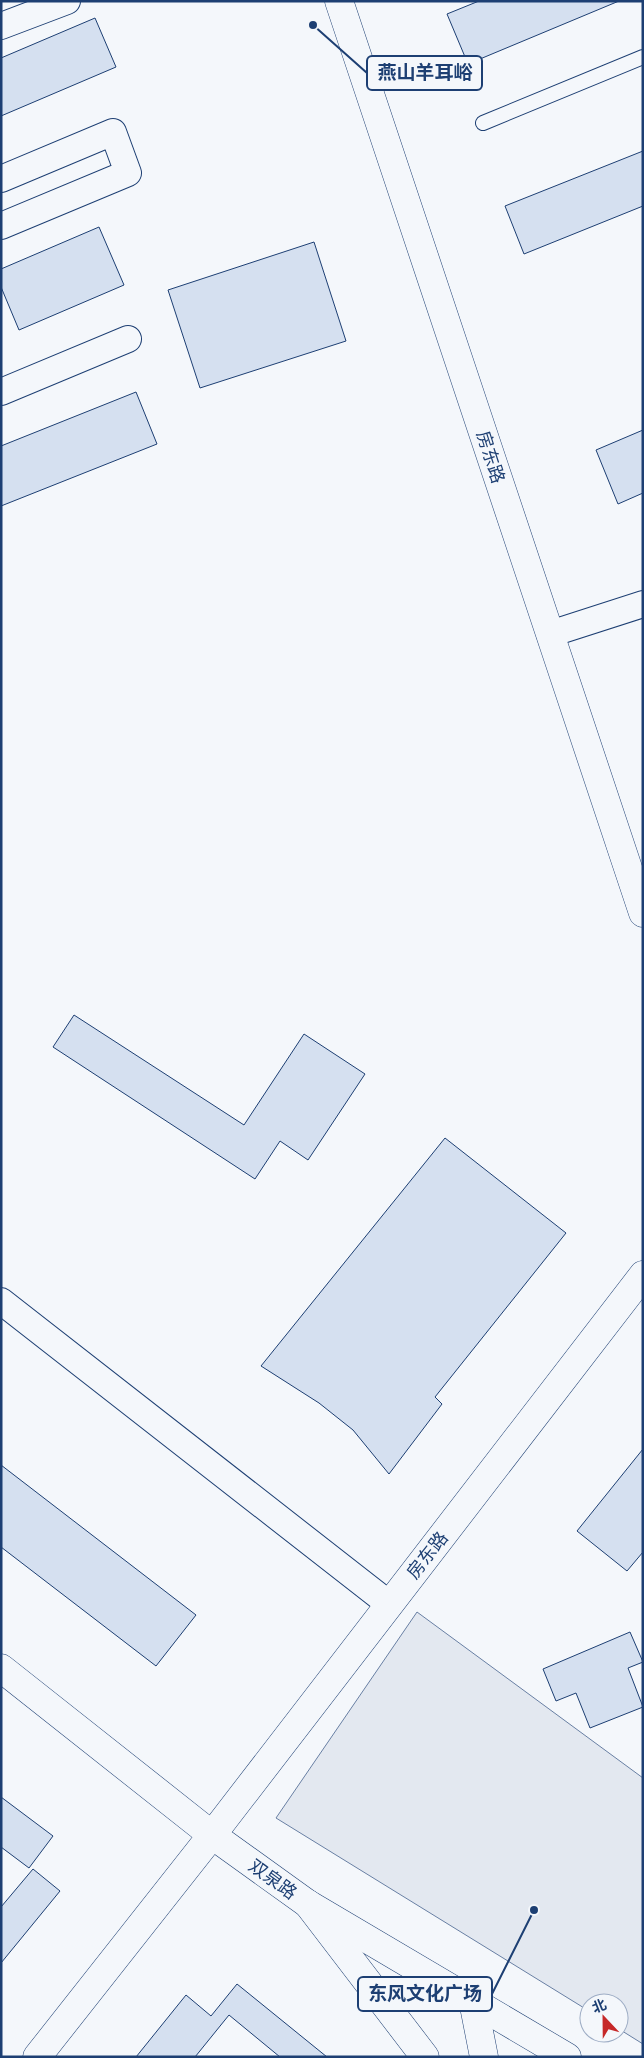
<svg xmlns="http://www.w3.org/2000/svg" width="644" height="2058" font-family="'IBM Plex Sans','Noto Sans SC',sans-serif">
<style>
.parking{fill:#e3e8f0;stroke:#687fa3}
.building{fill:#d5e0f0;stroke:#1d3f73}
.lines{fill:none;stroke-linecap:round;stroke-linejoin:round}
.service-casing{stroke:#1d3f73;stroke-width:16}
.minor-casing{stroke:#1d3f73;stroke-width:28}
.tertiary-casing{stroke:#1d3f73;stroke-width:29}
.secondary-casing{stroke:#1d3f73;stroke-width:29}
.service{stroke:#f4f7fb;stroke-width:14}
.minor{stroke:#f4f7fb;stroke-width:26}
.tertiary{stroke:#f4f7fb;stroke-width:28}
.secondary{stroke:#f4f7fb;stroke-width:28}
.labels{text-anchor:middle;dominant-baseline:central;stroke-width:4;stroke-linejoin:round;paint-order:stroke}
.street-label{font-size:18px;fill:#1d3f73;stroke:#f4f7fb}
.leader{fill:none;stroke:#1d3f73;stroke-width:2}
.callout-dot{fill:#1d3f73;stroke:#f4f7fb;stroke-width:2}
.callout{fill:#f4f7fb;stroke:#1d3f73;stroke-width:2}
.callout-label{font-size:19px;text-anchor:middle;font-weight:bold;fill:#1d3f73}
</style>
<rect width="100%" height="100%" fill="#f4f7fb"/>
<!-- parking -->
<path class="parking" d="M417 1612 643 1778V2044L619 2029V2003H589V2011L276 1818Z"/>
<!-- building -->
<g class="building">
<path d="M479 1H619L468 64 447 14Z"/>
<path d="M95 18 116 67 1 116V58Z"/>
<path d="M643 151V206L524 254 505 206Z"/>
<path d="M99 227 124 285 19 330 1 287V269Z"/>
<path d="M314 242 346 341 200 388 168 290Z"/>
<path d="M136 392 157 444 1 506V446Z"/>
<path d="M643 430V493L618 504 596 450Z"/>
<path d="M74 1015 244 1125 304 1034 365 1074 308 1160 280 1141 255 1179 53 1047Z"/>
<path d="M445 1138 566 1233 435 1397 442 1404 389 1474 353 1430 319 1403 261 1366Z"/>
<path d="M643 1449V1552L627 1571 577 1531Z"/>
<path d="M1 1465 196 1615 156 1666 1 1547Z"/>
<path d="M630 1632 643 1662 628 1668 643 1707 590 1728 576 1693 556 1701 543 1669Z"/>
<path d="M1 1797 53 1836 29 1868 1 1847Z"/>
<path d="M33 1869 60 1891 1 1963V1907Z"/>
<path d="M237 1984 327 2057H280L229 2015 195 2057H136L186 1995 211 2016Z"/>
</g>
<g class="lines">
<!-- service casing -->
<g class="service-casing">
<path id="service" d="M483 123 643 57"/>
</g>
<!-- minor casing -->
<g class="minor-casing">
<g id="minor">
<path d="M1 26 67 1"/>
<path d="M1 179 113 132 128 173 1 226"/>
<path d="M1 392 128 339"/>
<path d="M550 634 643 604"/>
<path d="M1 1301 389 1604"/>
</g>
</g>
<!-- tertiary casing -->
<g class="tertiary-casing">
<g id="tertiary">
<path d="M1 1668 212 1835 37 2057"/>
<path d="M308 1904 425 2057"/>
<path d="M473 2001 484 2057"/>
</g>
</g>
<!-- secondary casing -->
<g class="secondary-casing">
<g id="secondary">
<path d="M339 1 643 913"/>
<path d="M567 2057 308 1904 212 1835 643 1275"/>
</g>
</g>
<!-- service -->
<use href="#service" class="service"/>
<!-- minor -->
<use href="#minor" class="minor"/>
<!-- tertiary -->
<use href="#tertiary" class="tertiary"/>
<!-- secondary -->
<use href="#secondary" class="secondary"/>
</g>
<g class="labels">
<!-- street labels -->
<g class="street-label">
<text transform="translate(491 457) rotate(72)">房东路</text>
<text transform="translate(427 1555) rotate(-52)">房东路</text>
<text transform="translate(273 1879) rotate(36)">双泉路</text>
</g>
</g>
<!-- callouts -->
<path class="leader" d="M313 25L367 73M534 1910L492 1994"/>
<g class="callout-dot">
<circle cx="313" cy="25" r="5"/>
<circle cx="534" cy="1910" r="5"/>
</g>
<g class="callout">
<rect x="367" y="56" width="115" height="34" rx="5"/>
<rect x="358" y="1977" width="134" height="34" rx="5"/>
</g>
<g class="callout-label">
<text x="425" y="79">燕山羊耳峪</text>
<text x="425" y="2000">东风文化广场</text>
</g>
<!-- border -->
<rect width="644" height="2058" fill="none" stroke="#1d3f73" stroke-width="5"/>
<!-- north arrow -->
<g transform="translate(604 2018) rotate(338)"><circle r="24" fill="#f4f7fb" stroke="#9eadc5"/>
<path d="M0-4L9 19L0 12L-9 19Z" fill="#c62828"/>
<text y="-8" font-size="14" font-weight="bold" text-anchor="middle" fill="#1d3f73">北</text>
</g>
</svg>
